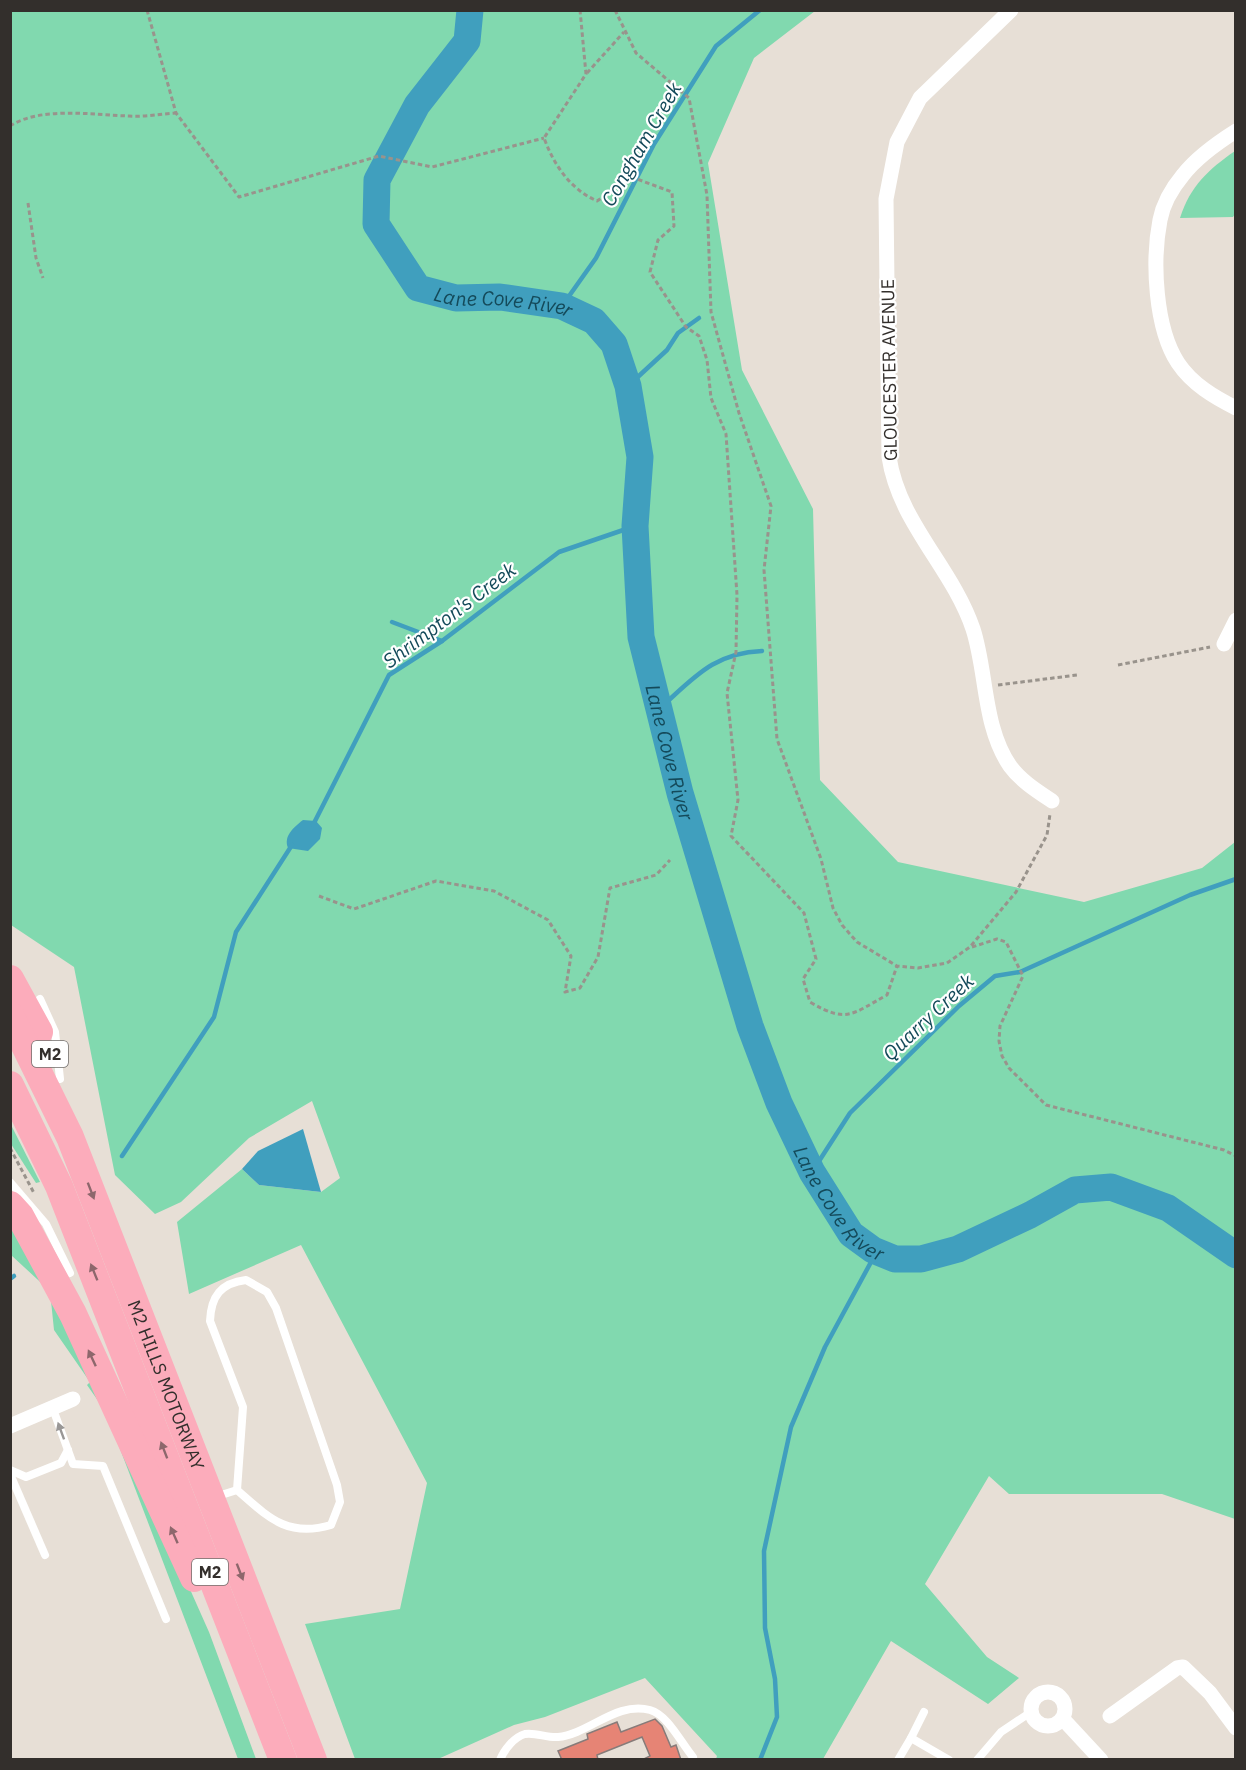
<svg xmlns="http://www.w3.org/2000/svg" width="1246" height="1770" font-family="'IBM Plex Sans',sans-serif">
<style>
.green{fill:#81d9af}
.water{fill:#409fbe}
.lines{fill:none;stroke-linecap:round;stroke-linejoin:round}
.stream{stroke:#409fbe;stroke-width:4.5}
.river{stroke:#409fbe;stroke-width:27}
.building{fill:#e68475;stroke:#877b79;stroke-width:1.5}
.path{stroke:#99938c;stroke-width:3;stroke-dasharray:4.5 3;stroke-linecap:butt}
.service{stroke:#fff;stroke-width:8}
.minor{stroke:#fff;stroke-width:15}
.motorway{stroke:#fcacbb;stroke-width:28}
.oneway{fill:#8d676c}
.oneway2{fill:#999796}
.labels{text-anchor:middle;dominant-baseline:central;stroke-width:4.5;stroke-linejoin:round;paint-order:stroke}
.shield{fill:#fff;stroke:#706d6b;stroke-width:1.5}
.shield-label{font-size:16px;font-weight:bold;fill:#332f2c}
.street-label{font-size:18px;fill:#332f2c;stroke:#fff}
.water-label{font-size:20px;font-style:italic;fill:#144a5a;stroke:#fff}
</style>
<rect width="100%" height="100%" fill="#e7dfd6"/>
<!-- green -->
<g class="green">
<path d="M11 11H815L754 58 708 163 742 370 813 509 820 780 898 862 1084 902 1202 868 1235 842V1519L1162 1494H1009L989 1476 925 1584 987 1657 1019 1678 988 1704 891 1641 823 1759H716L717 1756 645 1678 545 1717 514 1725 438 1759H355L305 1624 400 1609 427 1483 301 1245 189 1294 177 1222 242 1169 259 1185 321 1192 340 1178 312 1101 249 1138 181 1202 155 1214 115 1175 74 967 11 925Z"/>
<path d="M1235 151V214L1233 217 1180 218C1190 186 1209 169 1235 151Z"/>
<path d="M10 1123 40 1182 36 1183 11 1144Z"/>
<path d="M10 1221 54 1290 116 1423 209 1632 256 1759H238L106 1412 87 1385 90 1382 54 1330 50 1291 11 1255Z"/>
</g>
<!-- water -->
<g class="water">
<path d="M303 820 316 821 322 828 320 839 308 851 288 848C283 836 294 827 303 820Z"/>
<path d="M303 1129 321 1192 259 1185 242 1169 258 1151Z"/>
</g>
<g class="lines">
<!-- stream -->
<g class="stream">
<path d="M562 306 596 258 654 144 716 46 760 10"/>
<path d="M628 386 667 350 678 333 699 318"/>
<path d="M392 622 442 641"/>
<path d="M659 709C694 678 713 653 762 651"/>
<path d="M313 825 389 675 442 641 559 552 635 526"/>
<path d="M122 1156 214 1017 236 932 292 845"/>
<path d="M812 1172 850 1113 959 1006 995 976 1020 972 1190 895 1236 879"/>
<path d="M10 1279 14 1276"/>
<path d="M760 1760 777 1717 775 1679 765 1628 764 1551 791 1427 825 1347 877 1251"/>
</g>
<!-- river -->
<path class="river" id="s1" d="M470 10 467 41 417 105 377 180 376 224 418 288 456 298 500 297 562 306 594 321 614 344 628 386 640 457 635 526 641 637 680 793 750 1026 779 1103 812 1172 851 1234 873 1250 895 1259H921L958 1249 1030 1215 1075 1190 1111 1187 1168 1208 1236 1255"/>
</g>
<!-- building -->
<path class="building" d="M655 1719 662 1726 671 1747 676 1745 681 1760H642L650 1756 642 1737 597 1755 598 1760H562L558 1751 588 1739 587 1734 617 1722 621 1732Z"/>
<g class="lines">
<!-- path -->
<g class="path">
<path d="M147 10 176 113 239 197 379 156 432 167 544 138"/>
<path d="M580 10 586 74 544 138C554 165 570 189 597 201L609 193 626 175 672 192 674 226 658 240 650 272 686 327 699 336 707 360 711 398 726 434 737 595 736 652 727 693 738 800 731 836 804 913 816 959 803 979 810 1002C847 1024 852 1014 887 995L897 966"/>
<path d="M615 10 636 53 689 98 707 195 711 312 739 413 771 506 764 570 777 739 821 859 833 908 842 925 857 942 897 966 918 968 947 963 970 947 1016 892 1047 835 1050 814"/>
<path d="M587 73 624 32"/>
<path d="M10 126C41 106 94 115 129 116 145 117 160 114 176 113"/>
<path d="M28 203 36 258 43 278"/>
<path d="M1118 665 1210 647"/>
<path d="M998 685 1077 675"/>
<path d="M319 896 354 909 436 881 494 891 548 920 571 956 565 992 580 988 598 957 610 888 656 875 670 860"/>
<path d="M972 947 997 939 1006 942 1023 976 1000 1026 999 1041 1002 1056 1009 1068 1046 1105 1224 1150 1236 1156"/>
<path d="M10 1148 34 1193"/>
</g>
<!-- service -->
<g class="service">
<path d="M40 999 55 1032 60 1079"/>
<path d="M10 1182 46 1224 70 1273"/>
<path d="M246 1280 267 1292 276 1308 337 1485 340 1502 331 1525C287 1538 268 1517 237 1490L243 1407 210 1321C211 1296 221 1283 246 1280Z"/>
<path d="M53 1409 73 1464 103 1466 166 1619"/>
<path d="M10 1470 26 1477 61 1463 68 1450"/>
<path d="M10 1474 45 1555"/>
<path d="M215 1497 237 1490"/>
<path d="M924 1712 911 1738 949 1760"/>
<path d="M500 1760C504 1750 514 1737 525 1734 535 1732 547 1738 558 1737 589 1734 616 1701 650 1710 668 1715 681 1743 693 1757"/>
<path d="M898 1760 911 1738"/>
<path d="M977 1760 1001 1732 1031 1712"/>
</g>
<!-- minor -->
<g class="minor">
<path d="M1011 10 920 98 897 142 886 199 889 457C899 523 952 567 973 629 987 672 983 727 1010 766 1021 781 1037 791 1052 801"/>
<path d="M1236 131C1217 143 1197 157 1183 175 1173 187 1163 204 1160 220 1152 261 1155 328 1178 363 1192 384 1214 397 1236 408"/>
<path d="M1224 644 1236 620"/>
<path d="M10 1426 73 1399"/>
<circle cx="1048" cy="1709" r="17"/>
<path d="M1110 1716 1177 1668 1183 1667 1210 1693 1236 1728"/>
<path d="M1063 1719 1101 1760"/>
</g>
<!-- motorway -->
<g class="motorway">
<path d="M10 979 39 1032"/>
<path id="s2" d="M10 1015 70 1137 313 1760"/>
<path d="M10 1085 59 1186 283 1760"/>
<path d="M10 1205 20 1216 73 1314 194 1578"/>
</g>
</g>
<!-- one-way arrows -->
<defs><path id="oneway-solid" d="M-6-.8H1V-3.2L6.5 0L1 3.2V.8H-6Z" transform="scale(1.5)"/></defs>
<g class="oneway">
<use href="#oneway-solid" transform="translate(91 1191) rotate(69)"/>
<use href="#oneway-solid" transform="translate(94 1272) rotate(-112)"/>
<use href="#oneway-solid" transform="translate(92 1358) rotate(-115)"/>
<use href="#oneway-solid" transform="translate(164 1450) rotate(-111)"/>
<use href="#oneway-solid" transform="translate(174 1535) rotate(-114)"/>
<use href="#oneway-solid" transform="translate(240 1572) rotate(69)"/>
</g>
<use class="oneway2" href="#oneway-solid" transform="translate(61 1431) rotate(-110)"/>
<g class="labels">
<!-- shield labels -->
<g class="shield">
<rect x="32" y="1041" width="36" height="26" rx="4.5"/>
<rect x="192" y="1559" width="36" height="26" rx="4.5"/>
</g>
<g class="shield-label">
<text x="50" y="1054">M2</text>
<text x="210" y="1572">M2</text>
</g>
<!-- street labels -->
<g class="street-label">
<text transform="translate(889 370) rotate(-91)">GLOUCESTER AVENUE</text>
<text stroke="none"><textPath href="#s2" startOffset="402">M2 HILLS MOTORWAY</textPath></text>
</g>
<!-- water labels -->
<g class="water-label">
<text transform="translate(641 144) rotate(-60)">Congham Creek</text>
<text stroke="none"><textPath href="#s1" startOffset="405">Lane Cove River</textPath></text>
<text transform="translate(449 615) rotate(-37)">Shrimpton's Creek</text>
<text stroke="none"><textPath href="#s1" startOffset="945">Lane Cove River</textPath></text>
<text transform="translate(928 1017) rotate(-43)">Quarry Creek</text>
<text stroke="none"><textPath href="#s1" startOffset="1431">Lane Cove River</textPath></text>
</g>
</g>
<!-- border -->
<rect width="1246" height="1770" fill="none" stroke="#332f2c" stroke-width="24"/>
</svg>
